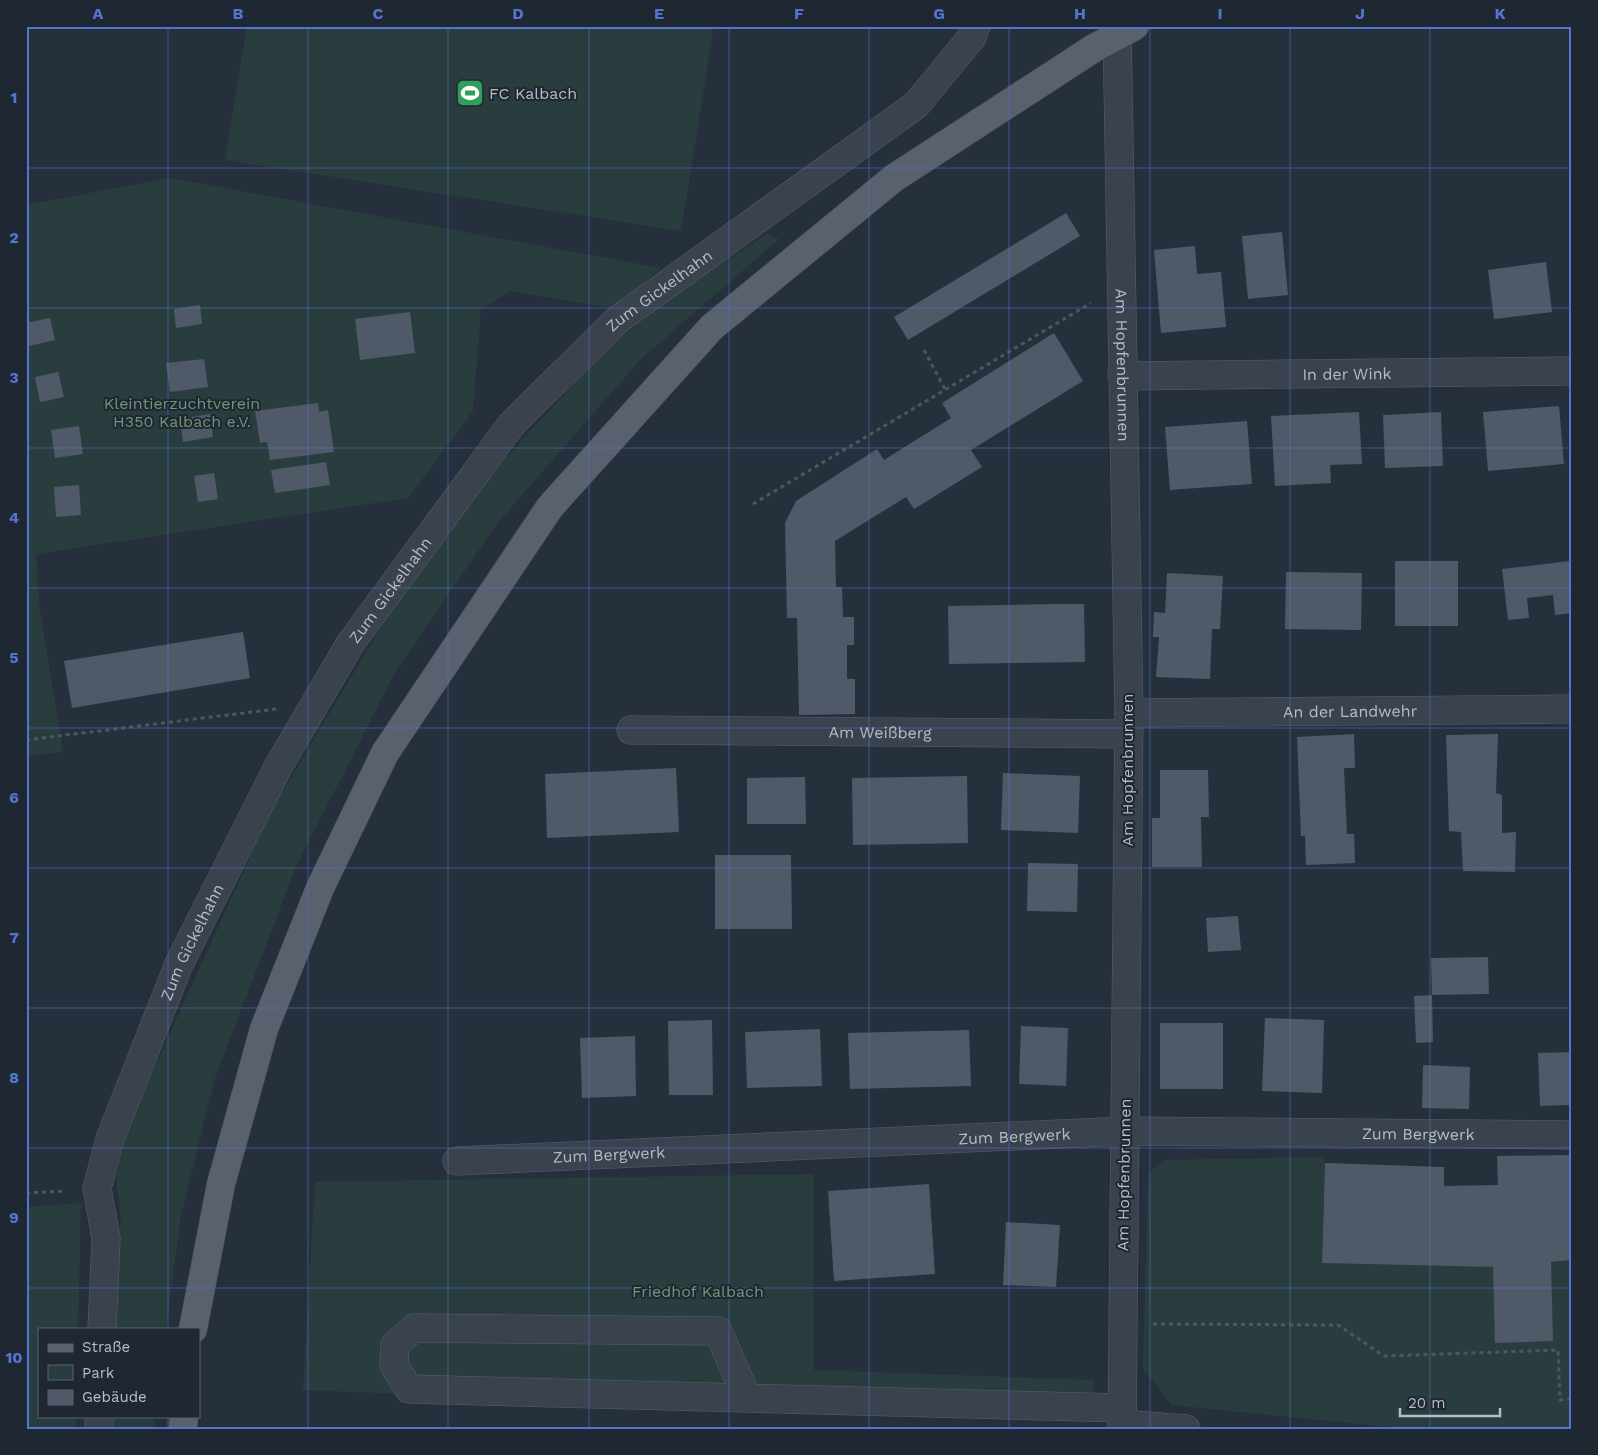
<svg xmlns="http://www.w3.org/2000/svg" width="1598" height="1455" font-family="'Work Sans',sans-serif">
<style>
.green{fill:#293d3f}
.building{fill:#505967}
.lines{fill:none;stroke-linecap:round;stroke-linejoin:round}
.minor-casing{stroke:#58606b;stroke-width:29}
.major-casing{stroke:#434b56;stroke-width:29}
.path{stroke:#485a5d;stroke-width:3;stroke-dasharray:4 4;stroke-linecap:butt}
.minor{stroke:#3a424d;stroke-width:28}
.major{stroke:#58616d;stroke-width:28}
.major-bridge-casing{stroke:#434b56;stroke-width:29;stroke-linecap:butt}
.major-bridge{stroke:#58616d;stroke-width:28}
.grid{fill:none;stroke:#5375d2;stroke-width:1;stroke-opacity:0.55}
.labels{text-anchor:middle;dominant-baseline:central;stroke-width:4;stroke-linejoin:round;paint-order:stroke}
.poi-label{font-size:16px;fill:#b6bdc8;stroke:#1f2732;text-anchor:start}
.street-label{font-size:16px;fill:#b6bdc8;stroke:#1f2732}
.park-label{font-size:16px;fill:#6f9778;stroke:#1f2732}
.neatline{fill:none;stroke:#5375d2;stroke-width:2}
.grid-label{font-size:16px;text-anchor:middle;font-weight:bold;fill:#5375d2}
</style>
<rect width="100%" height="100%" fill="#26303d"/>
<!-- green -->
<g class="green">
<path d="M247 26H714L681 231 225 160Z"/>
<path d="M170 178 661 268 612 308 511 291 481 309 473 411 408 498 36 554 40 610 63 752 26 756V205Z"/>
<path d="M767 234 779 239 641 359 496 525 394 674 296 867 215 1078 181 1215 166 1329H111L121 1221 116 1176 131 1119 271 811 389 614 501 463 609 346 695 281Z"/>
<path d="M1325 1157 1322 1263 1493 1267 1572 1260V1429H1409L1172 1405 1143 1369 1148 1174 1163 1160Z"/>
<path d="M814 1174V1370L1093 1380 1094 1421 303 1390 315 1182Z"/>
<path d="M81 1203 78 1329H39V1416H76V1429H26V1207Z"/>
<path d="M112 1416H155L153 1429H112Z"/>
</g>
<!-- building -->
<g class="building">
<path d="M1066 213 1080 236 908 340 894 317Z"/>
<path d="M1282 232 1288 295 1248 299 1242 236Z"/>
<path d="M1195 246 1197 274 1221 272 1226 327 1161 333 1154 250Z"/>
<path d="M1546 262 1552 312 1494 319 1488 270Z"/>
<path d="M200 305 202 324 176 328 174 309Z"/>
<path d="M410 312 415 353 360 360 355 319Z"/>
<path d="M50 318 55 340 29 346 26 323Z"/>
<path d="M1054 333 1083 381 971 450 982 467 914 509 906 497 835 541 836 587H842L843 617H854V645H847V679H855V714L799 715 797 618H787L785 523 796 501 877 449 884 460 951 418 942 403Z"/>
<path d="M204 359 208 387 170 392 166 363Z"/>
<path d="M58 372 64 397 40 402 35 377Z"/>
<path d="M318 403 319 412 328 410 334 452 270 460 267 442 260 443 255 411Z"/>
<path d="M1559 406 1564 464 1488 471 1483 412Z"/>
<path d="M1359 412 1362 464 1330 465 1331 483 1275 486 1271 416Z"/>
<path d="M1441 412 1443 466 1385 468 1383 415Z"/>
<path d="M210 414 213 437 183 442 180 419Z"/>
<path d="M1247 421 1252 484 1170 490 1165 427Z"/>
<path d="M79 426 83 454 55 458 51 430Z"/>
<path d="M326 462 330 485 275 493 271 470Z"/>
<path d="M214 473 218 499 198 502 194 476Z"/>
<path d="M79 485 81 515 56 517 54 487Z"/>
<rect x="1395" y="561" width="63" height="65"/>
<path d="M1570 561 1572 613 1555 615 1553 595 1527 598 1529 618 1508 620 1502 569Z"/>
<path d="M1286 572 1362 573 1361 630 1285 629Z"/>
<path d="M1167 573 1223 576 1220 629H1212L1210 679 1156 677 1159 637H1153L1154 612 1165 613Z"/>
<path d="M1057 604H1084L1085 662 949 664 948 606Z"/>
<path d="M243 632 250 678 72 708 64 661Z"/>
<path d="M1354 734 1355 768H1344L1347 834H1354L1355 863 1306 865 1305 836H1301L1297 737Z"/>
<path d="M1498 734 1496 793 1502 795V833L1516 832 1515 872 1463 871 1461 832 1449 831 1446 735Z"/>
<path d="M676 768 679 832 547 838 545 774Z"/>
<path d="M1160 770H1208L1209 817H1201L1202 867H1152V818H1160Z"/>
<path d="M1003 773 1080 776 1078 833 1001 830Z"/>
<path d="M967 776 968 843 853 845 852 778Z"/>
<path d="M805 777 806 824H747V778Z"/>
<path d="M715 855H791L792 929H715Z"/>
<path d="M1028 863 1078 864 1077 912 1027 911Z"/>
<path d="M1238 916 1241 950 1208 952 1206 918Z"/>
<path d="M1488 957 1489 994 1432 995 1431 958Z"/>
<path d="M1432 995 1433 1042 1416 1043 1414 996Z"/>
<path d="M1265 1018 1324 1020 1322 1093 1262 1091Z"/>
<path d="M712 1020 713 1095H669L668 1021Z"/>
<rect x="1160" y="1023" width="63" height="66"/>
<path d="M1021 1026 1068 1028 1066 1086 1019 1084Z"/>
<path d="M820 1029 822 1086 747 1088 745 1032Z"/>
<path d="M969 1030 971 1086 850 1089 848 1033Z"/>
<path d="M635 1036 636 1096 582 1098 580 1038Z"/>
<path d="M1572 1052V1105L1540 1106 1538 1053Z"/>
<path d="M1423 1065 1470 1067 1469 1109 1422 1108Z"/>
<path d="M1572 1155V1260L1551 1262 1553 1341 1495 1343 1493 1267 1322 1263 1325 1163 1444 1167V1186L1498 1185 1497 1156Z"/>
<path d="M929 1184 935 1274 834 1281 828 1191Z"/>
<path d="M1006 1222 1060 1225 1056 1287 1003 1285Z"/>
</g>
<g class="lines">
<!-- minor casing -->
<g class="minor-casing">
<g id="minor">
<path id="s1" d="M1117 26 1129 713 1122 1429"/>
<path id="s2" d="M1122 376 1572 371"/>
<path id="s3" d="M1129 713 1572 709"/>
<path id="s4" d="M631 730 1128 734"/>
<path id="s5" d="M457 1161 1125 1131 1572 1135"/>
<path id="s6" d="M102 1329 106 1238 97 1188 111 1136 179 964 278 767 350 644 511 425 616 321 916 105 972 37 976 26"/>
<path d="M747 1398 718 1331 414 1328 395 1345 394 1365 409 1389 1122 1408"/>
<path d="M1122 1424 1186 1429"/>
<path d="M99 1429V1416"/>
</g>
</g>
<!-- major casing -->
<g class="major-casing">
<g id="major">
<path d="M193 1329 221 1184 264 1029 320 888 385 753 550 507 712 327 894 178 1094 48"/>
<path d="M183 1429 184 1416"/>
</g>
</g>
<!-- path -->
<g class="path">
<path d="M924 350 945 389"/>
<path d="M753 504 1091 303"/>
<path d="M26 740 276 709"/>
<path d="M26 1193 66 1191"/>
<path d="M1153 1324 1338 1325 1384 1356 1558 1350 1560 1400 1572 1399"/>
</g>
<!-- minor -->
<use href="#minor" class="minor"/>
<!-- major -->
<use href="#major" class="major"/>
<!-- major-bridge casing -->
<g class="major-bridge-casing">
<path id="major-bridge" d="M1094 48 1135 26"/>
</g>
<!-- major-bridge -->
<use href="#major-bridge" class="major-bridge"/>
</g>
<!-- grid -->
<path class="grid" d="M168 26V1329M308 26V1429M448 26V1429M589 26V1429M729 26V1429M869 26V1429M1009 26V1429M1150 26V1429M1290 26V1429M1430 26V1429M26 168H1572M26 308H1572M26 448H1572M26 588H1572M26 728H1572M26 868H1572M26 1008H1572M26 1148H1572M26 1288H1572M168 1416V1429"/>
<!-- icons -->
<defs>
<g id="stadium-square" transform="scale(1.4375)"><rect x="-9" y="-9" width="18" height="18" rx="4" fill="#2e9e5b" stroke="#1f2732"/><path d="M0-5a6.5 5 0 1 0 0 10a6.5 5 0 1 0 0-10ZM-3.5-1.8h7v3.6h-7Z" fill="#fff"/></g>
</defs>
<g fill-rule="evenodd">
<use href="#stadium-square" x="470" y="93"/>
</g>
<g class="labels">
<!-- poi labels -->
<g class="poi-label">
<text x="489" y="93">FC Kalbach</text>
</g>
<!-- street labels -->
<g class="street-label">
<text stroke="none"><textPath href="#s6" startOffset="1216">Zum Gickelhahn</textPath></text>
<text stroke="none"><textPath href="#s1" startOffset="339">Am Hopfenbrunnen</textPath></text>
<text stroke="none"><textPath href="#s2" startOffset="225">In der Wink</textPath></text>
<text stroke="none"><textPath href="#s6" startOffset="811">Zum Gickelhahn</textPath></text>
<text stroke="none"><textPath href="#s3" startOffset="221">An der Landwehr</textPath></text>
<text stroke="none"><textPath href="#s4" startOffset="249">Am Weißberg</textPath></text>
<text transform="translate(1127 770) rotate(-90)">Am Hopfenbrunnen</text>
<text stroke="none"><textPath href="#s6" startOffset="406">Zum Gickelhahn</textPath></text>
<text stroke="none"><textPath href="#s5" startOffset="962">Zum Bergwerk</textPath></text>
<text stroke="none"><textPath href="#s5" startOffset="558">Zum Bergwerk</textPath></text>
<text stroke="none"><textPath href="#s5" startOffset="152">Zum Bergwerk</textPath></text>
<text transform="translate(1124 1175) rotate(-89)">Am Hopfenbrunnen</text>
</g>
<!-- park labels -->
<g class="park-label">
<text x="182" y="403">Kleintierzuchtverein<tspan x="182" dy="18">H350 Kalbach e.V.</tspan></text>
<text x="698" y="1291">Friedhof Kalbach</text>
</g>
</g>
<!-- border -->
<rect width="1598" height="1455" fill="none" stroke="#1f2732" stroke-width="55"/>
<!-- legend -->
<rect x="38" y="1328" width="162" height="90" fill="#1f2732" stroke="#5b636e"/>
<rect x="48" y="1344" width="25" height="8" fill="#58616d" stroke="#5b636e"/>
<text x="82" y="1352" font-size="15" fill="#b6bdc8">Straße</text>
<rect x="48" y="1365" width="25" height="15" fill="#293d3f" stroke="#5b636e"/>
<text x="82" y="1378" font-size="15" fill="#b6bdc8">Park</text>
<rect x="48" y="1390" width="25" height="15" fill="#505967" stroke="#5b636e"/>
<text x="82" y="1402" font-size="15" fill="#b6bdc8">Gebäude</text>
<!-- scale -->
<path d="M1400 1408v8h100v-8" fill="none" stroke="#b6bdc8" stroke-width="2.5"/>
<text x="1408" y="1408" font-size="15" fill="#b6bdc8" stroke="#1f2732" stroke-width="4" paint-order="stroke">20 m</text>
<rect x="28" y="28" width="1542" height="1400" class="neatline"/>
<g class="grid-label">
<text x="98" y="19">A</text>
<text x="238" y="19">B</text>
<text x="378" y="19">C</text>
<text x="518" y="19">D</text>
<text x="659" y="19">E</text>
<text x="799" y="19">F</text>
<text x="939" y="19">G</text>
<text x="1080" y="19">H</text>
<text x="1220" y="19">I</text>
<text x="1360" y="19">J</text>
<text x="1500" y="19">K</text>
<text x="14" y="103">1</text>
<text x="14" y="243">2</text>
<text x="14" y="383">3</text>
<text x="14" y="523">4</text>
<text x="14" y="663">5</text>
<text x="14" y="803">6</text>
<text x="14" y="943">7</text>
<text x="14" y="1083">8</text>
<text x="14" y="1223">9</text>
<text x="14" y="1363">10</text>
</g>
</svg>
